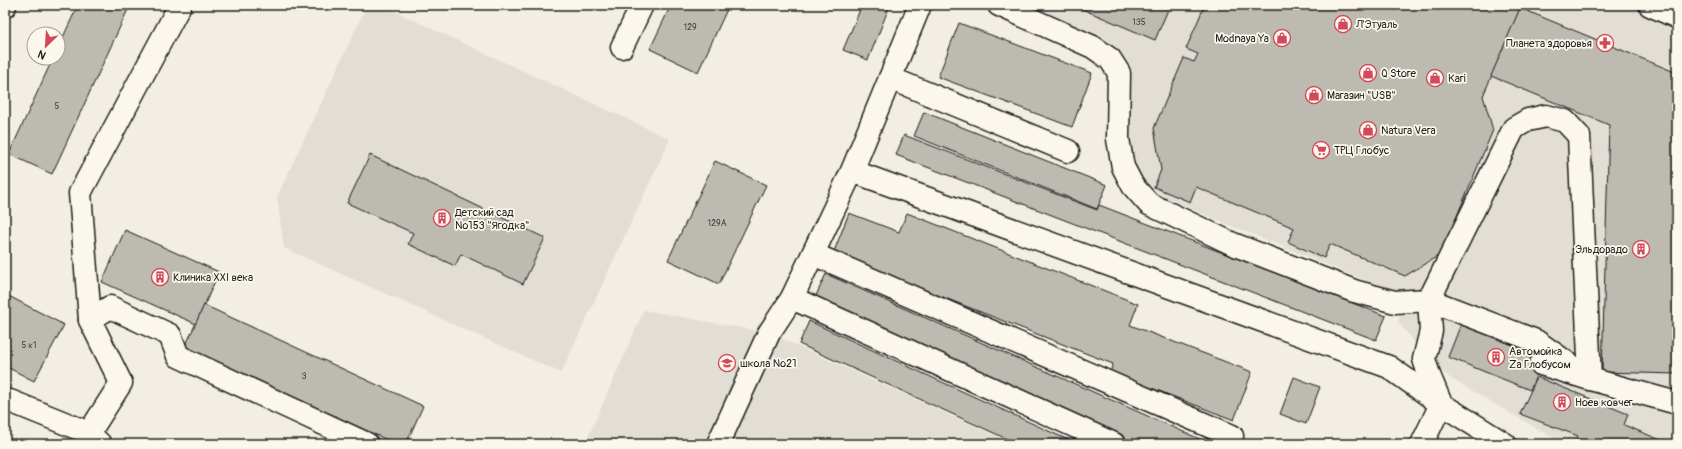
<svg xmlns="http://www.w3.org/2000/svg" width="1682" height="449" font-family="Pangolin,sans-serif">
<style>
.built{fill:#e2ded5}
.building{fill:#bdbab1;stroke:#1c1c1c}
.lines{fill:none;stroke-linecap:round;stroke-linejoin:round}
.minor-casing{stroke:#1c1c1c;stroke-width:25}
.minor{stroke:#fbf7ec;stroke-width:22}
.labels{text-anchor:middle;dominant-baseline:central;stroke-width:3.5;stroke-linejoin:round;paint-order:stroke}
.number-label{font-size:9px;fill:#444441}
.poi-label{font-size:11px;fill:#1c1c1c;stroke:#fbf7ec;text-anchor:start}
</style>
<rect width="100%" height="100%" fill="#f2eee4"/>
<filter id="ink" filterUnits="userSpaceOnUse"><feTurbulence type="fractalNoise" baseFrequency=".025" numOctaves="2"/><feDisplacementMap in="SourceGraphic" scale="8" xChannelSelector="R" yChannelSelector="G"/><feConvolveMatrix kernelMatrix="1 2 1 2 8 2 1 2 1" color-interpolation-filters="sRGB"/></filter>
<g filter="url(#ink)">
<!-- built -->
<g class="built">
<path d="M367 5H381L670 139 561 373 284 248 277 197Z"/>
<path d="M1008 5H1677V444H1563L1450 378 1432 363 1398 322 1406 297 1146 191 1130 157 1124 60Z"/>
<path d="M644 310 769 333 1014 444H585Z"/>
</g>
<!-- building -->
<g class="building">
<path d="M78 5H130L52 174 9 154 53 58H58V48Z"/>
<path d="M671 5H729L698 72 650 49Z"/>
<path d="M862 5H890L868 60 843 50Z"/>
<path d="M1073 5H1170L1155 40Z"/>
<path d="M1193 5H1522L1483 96 1493 130 1441 254 1405 276 1330 244 1324 258 1288 242 1294 228 1196 187 1190 202 1154 187 1161 170 1154 128 1184 58 1194 62 1198 54 1186 49 1203 9Z"/>
<path d="M1520 8 1677 73V374L1602 372 1609 125 1491 76Z"/>
<path d="M959 23 1092 73 1072 127 938 77Z"/>
<path d="M924 112 1107 185 1097 209 914 136Z"/>
<path d="M904 135 1097 210 1099 205 1386 316 1376 340 896 155Z"/>
<path d="M370 155 545 238 523 284 461 254 455 266 408 244 413 233 347 203Z"/>
<path d="M715 161 766 185 719 284 668 260Z"/>
<path d="M849 213 899 232 907 213 1138 304 1130 325 1252 372 1234 420 1110 372 1113 364 833 254Z"/>
<path d="M125 230 219 272 196 324 102 282Z"/>
<path d="M826 274 1211 444H1139L814 300Z"/>
<path d="M5 294 64 325 34 381 5 366Z"/>
<path d="M204 305 423 406 406 444H396L185 347Z"/>
<path d="M809 321 1077 444H1018L799 344Z"/>
<path d="M1461 324 1544 357 1530 390 1448 357Z"/>
<path d="M1294 377 1320 387 1306 424 1280 414Z"/>
<path d="M1537 377 1628 414 1624 425 1668 443 1667 444H1575L1578 436 1520 414Z"/>
</g>
<g class="lines">
<!-- minor casing -->
<g class="minor-casing">
<g id="minor">
<path d="M999 5 1093 47 1110 59 1119 73 1118 139 1123 167 1133 186 1149 204 1233 244 1354 291 1395 302 1429 300 1536 341 1590 379 1677 403"/>
<path d="M1650 5 1677 17"/>
<path d="M5 6V5"/>
<path d="M622 47 642 5"/>
<path d="M890 78 1068 151"/>
<path d="M852 171 1389 367 1441 404 1505 444"/>
<path d="M813 254 1232 436"/>
<path d="M792 298 1114 444"/>
<path d="M90 320 110 307 170 335 178 356 367 444"/>
<path d="M5 402 10 401 89 433 100 444"/>
<path d="M89 433 121 383 90 320 80 193 180 5"/>
<path d="M718 444 769 333 792 298 852 171 920 5"/>
<path d="M1422 444 1441 404 1429 375 1424 359 1431 331 1429 300 1514 128 1528 120 1546 116 1565 121 1579 136 1590 379 1541 364"/>
</g>
</g>
<!-- minor -->
<use href="#minor" class="minor"/>
</g>
</g>
<!-- icons -->
<defs>
<g id="shop-ring" transform="scale(0.9)"><circle r="9.5" fill="#fbf7ec" stroke="#d1495b" stroke-width="1.5"/><path d="M-5-2.5h2.3a2.7 3.5 0 0 1 5.4 0H5L5.5 6h-11ZM-1.5-2.5h3a1.5 2.3 0 0 0-3 0Z" fill="#d1495b"/></g>
<g id="pharmacy-ring" transform="scale(0.9)"><circle r="9.5" fill="#fbf7ec" stroke="#d1495b" stroke-width="1.5"/><path d="M-2-6h4v4h4v4h-4v4h-4v-4h-4v-4h4Z" fill="#d1495b"/></g>
<g id="supermarket-ring" transform="scale(0.9)"><circle r="9.5" fill="#fbf7ec" stroke="#d1495b" stroke-width="1.5"/><path d="M-6-5.5h2.5l.6 2H6L4.5 2H-2.5L-4.4-4H-6ZM-1.5 3.2a1.3 1.3 0 1 0 .1 0ZM3 3.2a1.3 1.3 0 1 0 .1 0Z" fill="#d1495b"/></g>
<g id="building-ring" transform="scale(0.9)"><circle r="9.5" fill="#fbf7ec" stroke="#d1495b" stroke-width="1.5"/><path d="M-4-6H4V6H1V3H-1V6H-4ZM-2.5-4.3h1.7v1.8h-1.7ZM.8-4.3h1.7v1.8H.8ZM-2.5-1h1.7V.8h-1.7ZM.8-1h1.7V.8H.8Z" fill="#d1495b"/></g>
<g id="school-ring" transform="scale(0.9)"><circle r="9.5" fill="#fbf7ec" stroke="#d1495b" stroke-width="1.5"/><path d="M0-5L7-2L0 1L-7-2ZM-4 1L0 2.5L4 1V4Q0 6-4 4Z" fill="#d1495b"/></g>
</defs>
<g fill-rule="evenodd">
<use href="#shop-ring" x="1343" y="24"/>
<use href="#shop-ring" x="1282" y="38"/>
<use href="#pharmacy-ring" x="1605" y="43"/>
<use href="#shop-ring" x="1368" y="73"/>
<use href="#shop-ring" x="1435" y="78"/>
<use href="#shop-ring" x="1314" y="95"/>
<use href="#shop-ring" x="1368" y="130"/>
<use href="#supermarket-ring" x="1321" y="150"/>
<use href="#building-ring" x="442" y="218"/>
<use href="#building-ring" x="1641" y="249"/>
<use href="#building-ring" x="160" y="277"/>
<use href="#building-ring" x="1496" y="357"/>
<use href="#school-ring" x="727" y="363"/>
<use href="#building-ring" x="1562" y="402"/>
</g>
<g class="labels">
<!-- number labels -->
<g class="number-label">
<text x="1139" y="22">135</text>
<text x="690" y="27">129</text>
<text x="57" y="106">5</text>
<text x="717" y="223">129А</text>
<text x="29" y="345">5 к1</text>
<text x="304" y="376">3</text>
</g>
<!-- poi labels -->
<g class="poi-label">
<text x="1356" y="24">Л'Этуаль</text>
<text x="1269" y="38" text-anchor="end">Modnaya Ya</text>
<text x="1592" y="43" text-anchor="end">Планета здоровья</text>
<text x="1381" y="73">Q Store</text>
<text x="1448" y="78">Kari</text>
<text x="1327" y="95">Магазин "USB"</text>
<text x="1381" y="130">Natura Vera</text>
<text x="1334" y="150">ТРЦ Глобус</text>
<text x="455" y="212">Детский сад<tspan x="455" dy="13">№153 "Ягодка"</tspan></text>
<text x="1628" y="249" text-anchor="end">Эльдорадо</text>
<text x="173" y="277">Клиника XXI века</text>
<text x="1509" y="351">Автомойка<tspan x="1509" dy="13">Za Глобусом</tspan></text>
<text x="740" y="363">школа №21</text>
<text x="1575" y="402">Ноев ковчег</text>
</g>
</g>
<!-- margin -->
<rect width="1682" height="449" fill="none" stroke="#fbf7ec" stroke-width="20"/>
<rect x="10" y="10" width="1662" height="429" fill="none" stroke="#1c1c1c" stroke-width="1.5" filter="url(#ink)"/>
<!-- north arrow -->
<g transform="translate(46 46) rotate(205)"><circle r="19" fill="#fbf7ec" stroke="#a29f99"/>
<path d="M0-3L7 15L0 10L-7 15Z" fill="#d1495b"/>
<text y="-6" font-size="11" font-weight="bold" text-anchor="middle" fill="#1c1c1c">N</text>
</g>
</svg>
